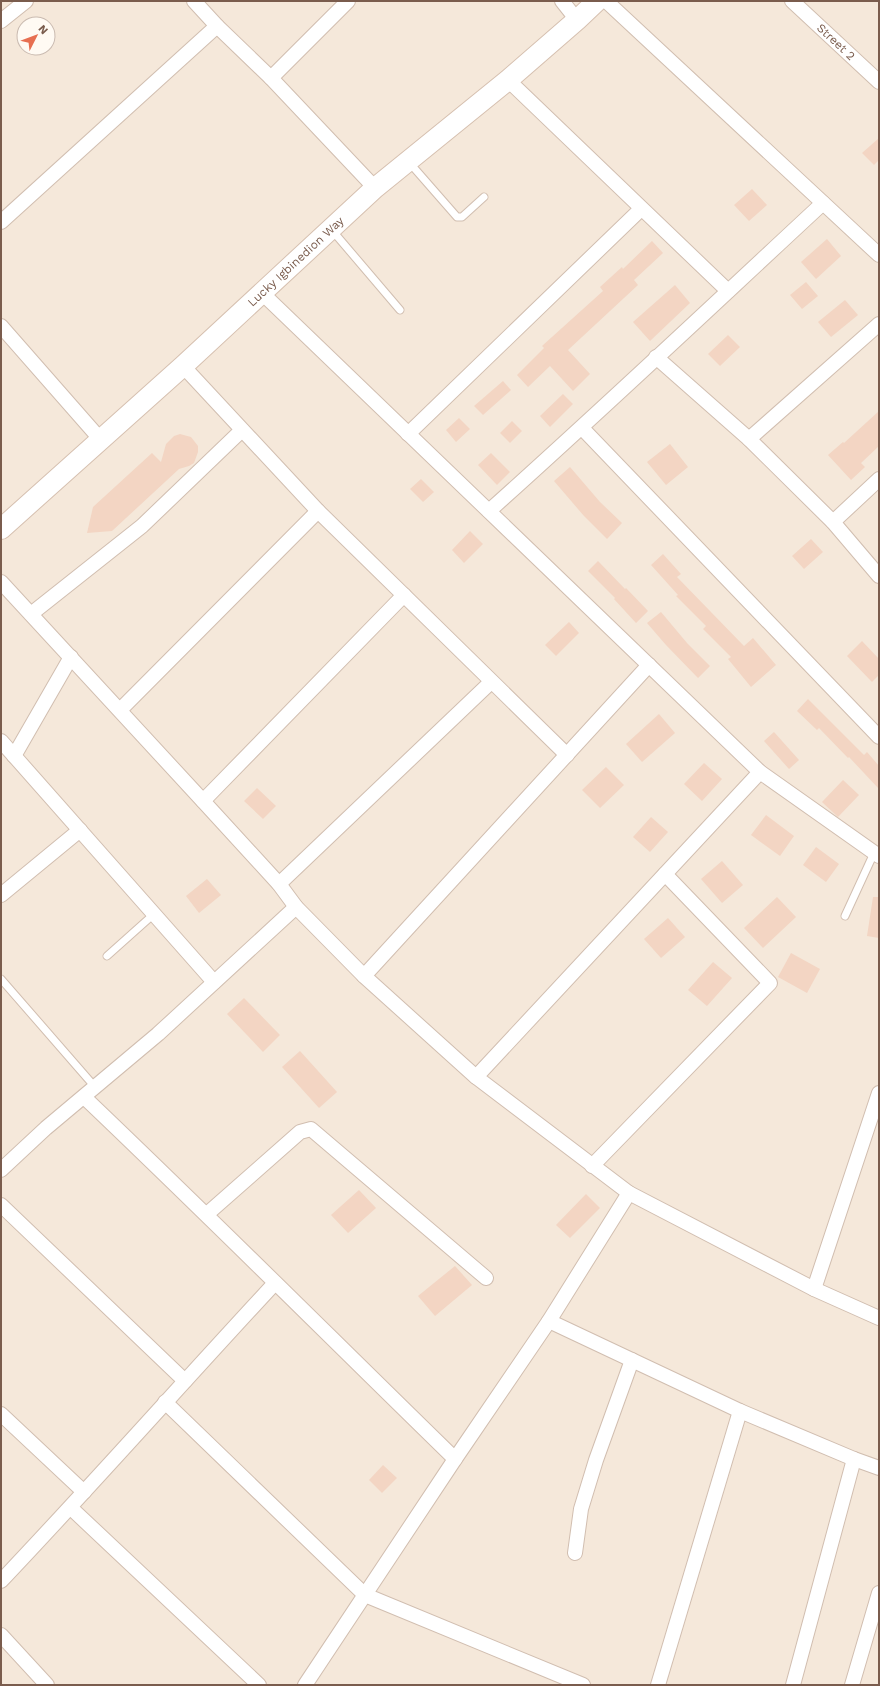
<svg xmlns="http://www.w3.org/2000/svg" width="880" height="1686" font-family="'Work Sans',sans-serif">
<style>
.residential{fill:#f5e8da;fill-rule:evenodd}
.building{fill:#f3d5c3}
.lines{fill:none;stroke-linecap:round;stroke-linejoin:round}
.lane-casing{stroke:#d1beb0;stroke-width:9}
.street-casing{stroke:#d1beb0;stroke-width:16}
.secondary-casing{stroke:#d6c0b0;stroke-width:22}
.lane{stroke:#fff;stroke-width:7}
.street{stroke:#fff;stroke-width:14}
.secondary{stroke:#fff;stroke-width:20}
.labels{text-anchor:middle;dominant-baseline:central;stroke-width:4;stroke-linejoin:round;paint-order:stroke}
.street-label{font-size:12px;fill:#7a5c4d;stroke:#fffaf3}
</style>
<rect width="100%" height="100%" fill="#fdf6ec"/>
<!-- residential -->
<path class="residential" d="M1 1H879V1685H1ZM24 24H48V48H24Z"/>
<!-- building -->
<g class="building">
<path d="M879 138V160L874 165 862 153Z"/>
<path d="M752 189 767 205 749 221 734 205Z"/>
<path d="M827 239 841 256 816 279 801 262Z"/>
<path d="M652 241 663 253 634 280 638 285 568 350 590 374 573 391 550 366 528 387 517 375 544 348 542 346 603 291 600 287 622 267 623 269Z"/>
<path d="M806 282 818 296 802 309 790 295Z"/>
<path d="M675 285 690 303 650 341 633 322Z"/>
<path d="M845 300 858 315 831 337 818 322Z"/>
<path d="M728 335 740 347 720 366 708 354Z"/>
<path d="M503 381 511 390 483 415 474 406Z"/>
<path d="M563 394 573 404 550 427 540 416Z"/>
<path d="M879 411V446L861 463 865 467 851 480 828 455 843 442 844 443Z"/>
<path d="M459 418 470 429 456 442 446 430Z"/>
<path d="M512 421 522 431 510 443 500 433Z"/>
<path d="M180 434 191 437 198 446V452L194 463 189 466 179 469 112 531 87 533 93 507 152 453 161 462 166 444 174 436Z"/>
<path d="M670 444 688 467 666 485 647 462Z"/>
<path d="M491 453 510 472 497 485 478 465Z"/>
<path d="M570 467 600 502 622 523 607 539 584 516 554 481Z"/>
<path d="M421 479 434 492 423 502 410 489Z"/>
<path d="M470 531 483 544 464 563 452 550Z"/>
<path d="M811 539 823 552 804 569 792 556Z"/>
<path d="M663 554 681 574 677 577 744 646 753 638 776 665 751 687 728 659 731 657 703 629 706 626 676 596 678 595 651 565Z"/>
<path d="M598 561 625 589 626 588 648 611 636 623 614 599 615 598 588 571Z"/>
<path d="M661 612 687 643 710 666 698 678 666 645 647 623Z"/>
<path d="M569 622 579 633 556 656 545 645Z"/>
<path d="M862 641 879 659V675L872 682 847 656Z"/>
<path d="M808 699 864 755 867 752 879 766V789L849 757 848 758 819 728 817 730 797 711Z"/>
<path d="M659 714 675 733 642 762 626 744Z"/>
<path d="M774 732 799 760 789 769 764 741Z"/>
<path d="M704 763 722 779 702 801 684 784Z"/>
<path d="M606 767 624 785 600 808 582 790Z"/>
<path d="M843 780 859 795 838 817 822 802Z"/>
<path d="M257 788 276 806 263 819 244 801Z"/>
<path d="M766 815 794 836 780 856 751 835Z"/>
<path d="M651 817 668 832 650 852 633 837Z"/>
<path d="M816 847 839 864 826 882 803 865Z"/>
<path d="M722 861 743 885 722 903 701 879Z"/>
<path d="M207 879 221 895 199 913 186 896Z"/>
<path d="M777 897 796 917 763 948 744 928Z"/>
<path d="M873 897H879V938L867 936Z"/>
<path d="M668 918 685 937 661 958 644 939Z"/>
<path d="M791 953 820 969 807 993 778 977Z"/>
<path d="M713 962 732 978 707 1006 688 990Z"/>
<path d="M244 998 280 1035 263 1052 227 1014Z"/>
<path d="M300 1051 337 1092 319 1108 282 1067Z"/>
<path d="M359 1190 376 1208 348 1233 331 1215Z"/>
<path d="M586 1194 600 1208 570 1238 556 1225Z"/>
<path d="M455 1266 472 1285 435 1316 418 1296Z"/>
<path d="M383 1465 397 1478 382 1493 369 1480Z"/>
</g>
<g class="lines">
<!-- lane casing -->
<g class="lane-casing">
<g id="lane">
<path d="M408 161 457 217H462L484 197"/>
<path d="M331 229 400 310"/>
<path d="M845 916 874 853"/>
<path d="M107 956 154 914"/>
<path d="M1 979 95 1087"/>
</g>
</g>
<!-- street casing -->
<g class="street-casing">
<g id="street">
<path d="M194 1 217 26 271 78 375 188"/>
<path d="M562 1 577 20"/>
<path d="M606 1 879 255"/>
<path id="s1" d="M792 1 879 82"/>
<path d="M1 21 26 1"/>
<path d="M271 78 348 1"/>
<path d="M508 80 728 291"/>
<path d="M1 222 217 26"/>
<path d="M262 293 760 772 879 856"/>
<path d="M1 326 101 440"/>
<path d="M656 357 749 439 833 522 879 576"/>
<path d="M183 366 318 511 567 755"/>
<path d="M582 428 879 737"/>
<path d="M408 434 641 209"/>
<path d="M749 439 879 324"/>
<path d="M489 511C602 410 712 306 823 203"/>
<path d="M833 522 879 479"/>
<path d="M1 582 203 801 279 884 296 907 364 976 649 665"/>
<path d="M31 614 142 526 242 430"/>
<path d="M120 710 318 511"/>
<path d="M1 741 214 982"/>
<path d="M14 756 71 657"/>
<path d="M760 772 476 1077 629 1193 814 1289 879 1318"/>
<path d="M203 801 404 595"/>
<path d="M279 884 491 682"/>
<path d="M1 895 80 830"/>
<path d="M364 976 476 1077"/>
<path d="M84 1097C209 1216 331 1338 455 1459"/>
<path d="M592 1166 770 983 665 874"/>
<path d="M1 1170 46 1128 158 1034 296 907"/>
<path d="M1 1205 185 1381"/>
<path d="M207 1214 300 1132 311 1129 486 1278"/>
<path d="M814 1289 879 1093"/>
<path d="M549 1321 740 1411 854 1459 879 1468"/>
<path d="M165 1402 365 1595 583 1685"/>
<path d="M1 1414 84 1492"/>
<path d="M71 1508 259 1685"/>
<path d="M575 1553 581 1509 596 1460 632 1360"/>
<path d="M1 1581C94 1483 183 1382 275 1283"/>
<path d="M1 1635 47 1685"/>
<path d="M305 1685 455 1459 549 1321 629 1193"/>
<path d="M658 1685 740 1411"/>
<path d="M793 1685 854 1459"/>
<path d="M852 1685 879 1593"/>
</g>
</g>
<!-- secondary casing -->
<g class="secondary-casing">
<g id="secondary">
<path id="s2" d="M1 529 183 366 375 188 508 80 577 20 597 1"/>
</g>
</g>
<!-- lane -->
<use href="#lane" class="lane"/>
<!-- street -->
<use href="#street" class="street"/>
<!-- secondary -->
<use href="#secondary" class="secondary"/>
</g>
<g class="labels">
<!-- street labels -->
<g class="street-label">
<text stroke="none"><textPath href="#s1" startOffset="60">Street 2</textPath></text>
<text stroke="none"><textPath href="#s2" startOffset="398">Lucky Igbinedion Way</textPath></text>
</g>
</g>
<!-- border -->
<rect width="880" height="1686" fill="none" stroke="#7a5c4d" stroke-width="4"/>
<!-- north arrow -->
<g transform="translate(36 36) rotate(48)"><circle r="19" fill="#fffaf3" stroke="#cabbb1"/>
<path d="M0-3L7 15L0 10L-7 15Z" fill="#e76f51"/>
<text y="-6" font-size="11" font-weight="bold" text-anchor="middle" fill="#7a5c4d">N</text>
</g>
</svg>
